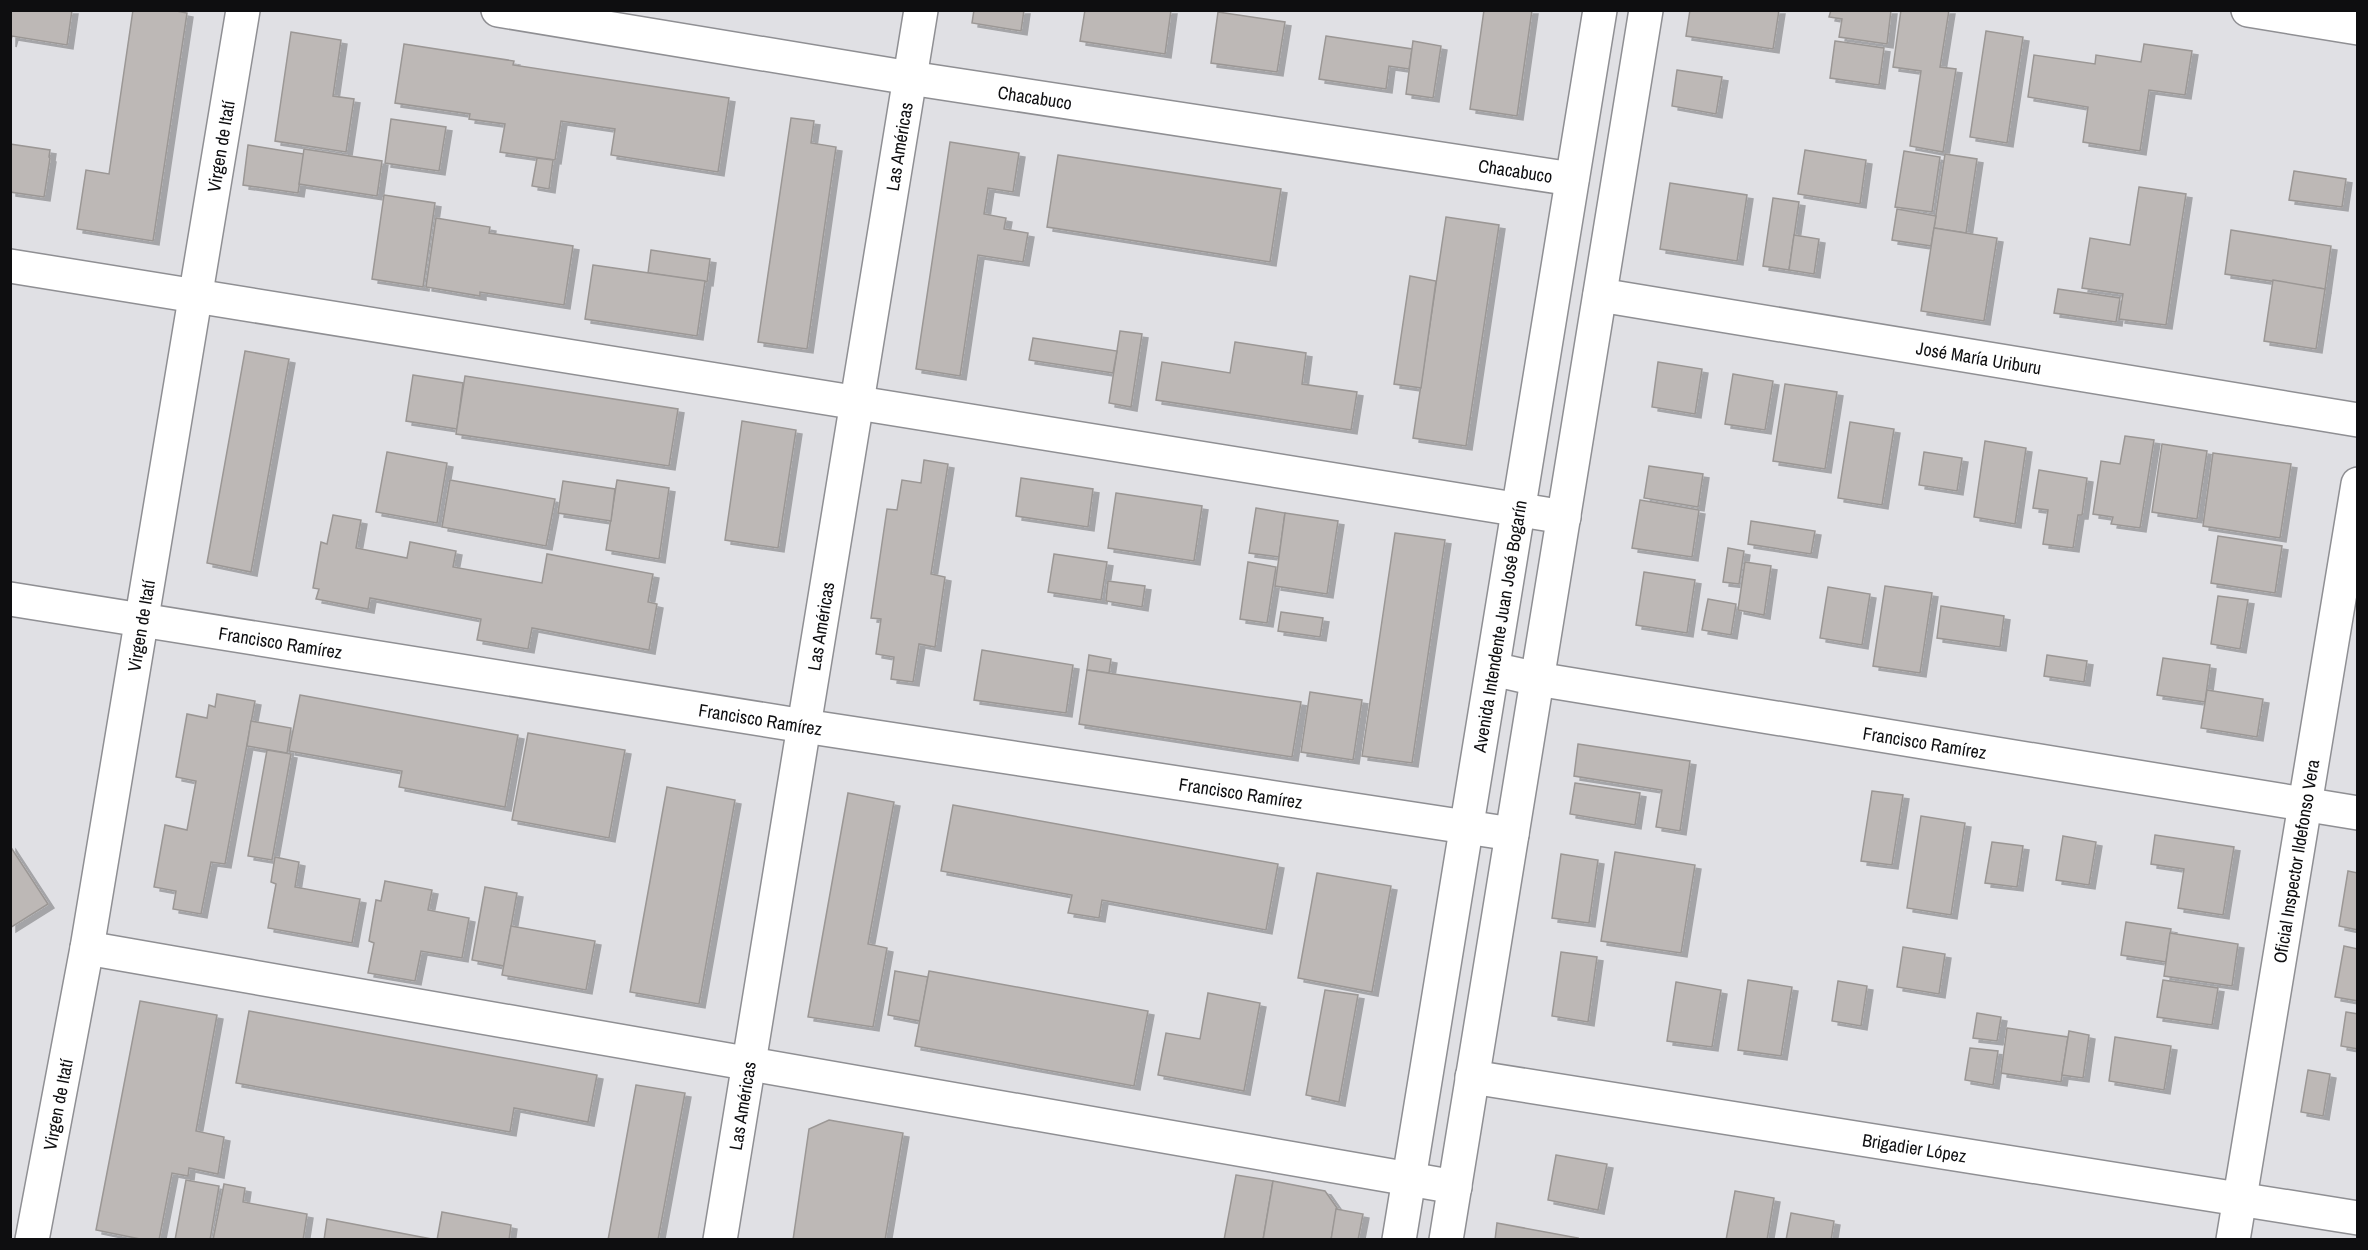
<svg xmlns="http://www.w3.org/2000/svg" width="2368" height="1250" font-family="'Archivo Narrow',sans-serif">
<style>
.building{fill:#bdb8b6;stroke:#9b9795;stroke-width:1.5;filter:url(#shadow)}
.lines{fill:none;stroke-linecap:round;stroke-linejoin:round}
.street-casing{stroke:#8f8f93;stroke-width:36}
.secondary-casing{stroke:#8f8f93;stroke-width:36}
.street{stroke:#fff;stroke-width:33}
.secondary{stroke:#fff;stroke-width:33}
.labels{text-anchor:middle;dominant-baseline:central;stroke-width:6;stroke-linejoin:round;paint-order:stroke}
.street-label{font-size:18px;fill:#0e0e10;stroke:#ededf1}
</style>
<defs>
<filter id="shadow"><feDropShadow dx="6" dy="4" stdDeviation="0" flood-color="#0004"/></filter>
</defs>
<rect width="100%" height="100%" fill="#e0e0e4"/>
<!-- building -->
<g class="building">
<path d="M10 10H72L67 45 12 36 10 43Z"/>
<path d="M133 10H171L187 13 153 241 77 229 86 170 109 174Z"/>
<path d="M974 10H1024L1021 31 972 23Z"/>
<path d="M1085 10H1171L1165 54 1080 41Z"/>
<path d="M1484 10H1532L1517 116 1470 109Z"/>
<path d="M1690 10H1779L1773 49 1686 36Z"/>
<path d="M1831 10H1891L1887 44 1839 37 1842 19 1829 17Z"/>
<path d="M1901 10H1949L1940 67 1956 69 1943 152 1910 146 1921 71 1893 67Z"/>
<path d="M1218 12 1285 22 1277 72 1211 63Z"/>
<path d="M1986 31 2023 37 2007 143 1970 137Z"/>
<path d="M291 32 341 40 333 96 354 99 346 152 275 141Z"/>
<path d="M1326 36 1412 49 1409 69 1389 66 1386 89 1319 79Z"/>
<path d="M1413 41 1441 46 1433 98 1406 94Z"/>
<path d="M1835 41 1884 48 1879 85 1830 78Z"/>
<path d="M404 44 514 61 513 65 729 98 718 172 611 155 615 129 561 121 555 160 500 152 505 124 469 119 470 114 395 103Z"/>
<path d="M2144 44 2192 51 2185 95 2149 90 2140 151 2083 142 2088 107 2028 97 2034 55 2095 64 2096 55 2141 62Z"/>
<path d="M1677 70 1722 77 1716 114 1672 106Z"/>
<path d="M791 118 814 121 811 143 836 147 807 349 758 342Z"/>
<path d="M391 119 446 127 439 171 385 163Z"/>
<path d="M950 142 1019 153 1013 192 988 188 984 214 1006 218 1004 229 1028 233 1023 262 978 255 960 376 916 369Z"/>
<path d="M10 144 50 150 49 157 50 158 44 197 10 192Z"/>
<path d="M248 145 304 154 298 193 243 185Z"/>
<path d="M304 149 382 161 377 196 299 184Z"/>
<path d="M1805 150 1866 160 1860 204 1798 194Z"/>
<path d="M1904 151 1940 157 1932 212 1895 207Z"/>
<path d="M1945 154 1977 159 1966 233 1934 228Z"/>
<path d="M1058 155 1281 189 1270 262 1047 227Z"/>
<path d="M537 158 553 160 549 189 532 186Z"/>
<path d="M2294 171 2346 179 2342 207 2289 200Z"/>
<path d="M1670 183 1747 195 1737 261 1660 249Z"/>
<path d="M2139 187 2186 194 2166 325 2119 319 2123 294 2082 288 2090 238 2130 245Z"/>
<path d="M384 195 435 203 423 287 372 279Z"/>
<path d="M1773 198 1799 202 1789 270 1763 266Z"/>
<path d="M1897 209 1936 216 1931 246 1892 240Z"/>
<path d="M1446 217 1499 225 1466 446 1413 438Z"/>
<path d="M436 218 490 227 489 233 573 246 564 305 480 292V296L426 287Z"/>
<path d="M1934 228 1997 238 1984 321 1921 311Z"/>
<path d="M2231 230 2331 246 2325 289 2225 274Z"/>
<path d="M1794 235 1819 239 1814 274 1789 270Z"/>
<path d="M651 250 710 259 707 282 648 273Z"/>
<path d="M593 265 705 281 697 336 585 319Z"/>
<path d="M1410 276 1436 281 1421 388 1394 384Z"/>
<path d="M2273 280 2325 289 2316 349 2264 341Z"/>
<path d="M2058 289 2120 298 2116 322 2054 313Z"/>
<path d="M1120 331 1142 334 1131 407 1109 403Z"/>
<path d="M1033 338 1117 351 1113 373 1029 360Z"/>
<path d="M1235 342 1306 353 1302 384 1357 392 1351 430 1156 400 1162 362 1230 373Z"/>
<path d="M245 351 289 359 251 572 207 563Z"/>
<path d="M1658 362 1702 369 1695 414 1652 407Z"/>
<path d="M1733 374 1773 381 1765 430 1725 424Z"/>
<path d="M413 375 463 383 457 429 406 421Z"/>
<path d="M465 376 678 409 669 466 456 434Z"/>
<path d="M1785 384 1837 392 1825 469 1773 461Z"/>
<path d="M742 421 796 430 778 548 725 540Z"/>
<path d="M1850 422 1894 429 1882 505 1838 498Z"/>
<path d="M2125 436 2154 440 2140 528 2111 524 2113 517 2093 514 2101 461 2120 464Z"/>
<path d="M1985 441 2026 448 2015 524 1974 517Z"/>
<path d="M2162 444 2207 451 2197 519 2152 512Z"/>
<path d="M387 452 447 463 437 523 376 512Z"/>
<path d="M1924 452 1962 458 1957 491 1919 485Z"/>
<path d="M2213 453 2291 464 2280 538 2203 526Z"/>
<path d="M924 460 948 464 931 574 945 577 935 647 919 644 913 682 891 679 894 657 876 654 881 619 871 618 887 509 897 510 902 480 921 483Z"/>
<path d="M1649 466 1703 474 1698 507 1644 498Z"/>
<path d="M2039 470 2087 478 2082 515H2078L2073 548 2043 544 2048 510 2033 508Z"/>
<path d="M1021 478 1093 489 1088 527 1016 516Z"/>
<path d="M450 480 555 499 546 546 442 527Z"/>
<path d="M617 480 669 488 659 559 606 550Z"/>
<path d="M563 481 615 489 611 521 558 513Z"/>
<path d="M1116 493 1202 506 1194 561 1108 548Z"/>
<path d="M1640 500 1699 510 1692 557 1632 548Z"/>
<path d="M1256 508 1285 513 1279 557 1249 553Z"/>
<path d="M1285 513 1338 521 1327 594 1275 586Z"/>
<path d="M333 515 361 520 356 548 407 558 410 542 456 551 453 567 542 583 547 554 653 574 648 602 657 604 649 650 532 628 528 649 477 640 481 619 370 598 368 609 316 599 319 589 313 588 321 542 327 544Z"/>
<path d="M1751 521 1815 531 1811 554 1748 544Z"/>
<path d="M1395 533 1445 540 1412 763 1362 756Z"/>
<path d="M2218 536 2282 546 2275 593 2211 583Z"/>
<path d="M1728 548 1744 551 1739 584 1723 582Z"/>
<path d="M1054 554 1107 562 1101 600 1048 592Z"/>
<path d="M1248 562 1276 567 1267 623 1240 619Z"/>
<path d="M1745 562 1771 566 1764 615 1738 610Z"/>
<path d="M1644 572 1695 580 1687 633 1636 625Z"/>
<path d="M1108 581 1145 586 1142 607 1106 601Z"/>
<path d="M1885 586 1932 593 1920 673 1873 666Z"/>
<path d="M1828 587 1870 594 1862 645 1820 638Z"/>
<path d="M2218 596 2248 600 2240 649 2211 644Z"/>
<path d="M1708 599 1736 604 1731 635 1702 630Z"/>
<path d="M1941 606 2004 616 2000 647 1937 638Z"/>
<path d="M1281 612 1323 618 1320 637 1278 631Z"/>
<path d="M982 650 1073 665 1066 713 974 700Z"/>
<path d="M1089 655 1111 659 1109 673 1087 670Z"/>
<path d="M2047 655 2087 661 2084 682 2044 676Z"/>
<path d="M2163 658 2210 665 2205 702 2157 695Z"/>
<path d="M1087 670 1301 702 1292 757 1079 724Z"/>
<path d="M2207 690 2263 699 2257 737 2201 728Z"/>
<path d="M1310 692 1362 700 1353 760 1301 752Z"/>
<path d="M217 694 255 701 225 864 211 862 201 914 173 909 176 891 154 887 165 825 187 830 196 781 176 777 187 714 207 718 209 705 215 707Z"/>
<path d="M300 695 518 735 505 807 399 787 402 771 289 751Z"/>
<path d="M251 721 291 728 287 753 247 746Z"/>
<path d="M528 733 625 750 609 838 512 820Z"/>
<path d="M1578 744 1690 761 1680 831 1656 827 1662 790 1574 776Z"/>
<path d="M267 750 291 754 272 860 248 856Z"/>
<path d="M1575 783 1640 793 1635 825 1570 814Z"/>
<path d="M667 787 735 800 699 1004 630 992Z"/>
<path d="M1872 791 1903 795 1892 865 1861 861Z"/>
<path d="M848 793 894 802 868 944 887 948 873 1027 808 1017Z"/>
<path d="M953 805 1278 864 1266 930 1102 900 1099 918 1068 913 1072 895 941 871Z"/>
<path d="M1921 816 1965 823 1951 915 1907 908Z"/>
<path d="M2155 835 2234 847 2223 915 2178 908 2184 869 2151 864Z"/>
<path d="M2063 836 2096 842 2089 885 2056 880Z"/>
<path d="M1992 842 2023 846 2017 887 1985 883Z"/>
<path d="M10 846 48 904 10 928Z"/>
<path d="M1615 852 1695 865 1681 953 1601 941Z"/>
<path d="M1561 854 1598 860 1589 923 1552 918Z"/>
<path d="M275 857 299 862 295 887 360 899 352 943 268 928 276 884 271 882Z"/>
<path d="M2348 871 2358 873V930L2339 926Z"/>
<path d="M1317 873 1391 886 1372 992 1298 978Z"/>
<path d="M385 881 432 890 428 910 469 918 462 958 421 951 415 981 368 973 374 943 369 941 376 900 381 901Z"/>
<path d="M485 887 517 893 504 966 472 960Z"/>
<path d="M2126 922 2171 929 2166 962 2121 955Z"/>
<path d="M511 926 595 941 586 990 502 975Z"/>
<path d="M2170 933 2238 944 2232 986 2164 976Z"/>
<path d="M2344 946 2358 949V1001L2335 997Z"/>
<path d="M1903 947 1945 954 1939 994 1897 987Z"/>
<path d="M1561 952 1597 957 1588 1022 1552 1016Z"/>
<path d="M895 971 928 977 920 1021 888 1015Z"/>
<path d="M929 971 1148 1011 1134 1086 915 1046Z"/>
<path d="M1748 980 1792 987 1781 1056 1738 1050Z"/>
<path d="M2163 980 2218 988 2212 1025 2157 1017Z"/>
<path d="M1838 981 1867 986 1861 1026 1832 1021Z"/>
<path d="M1676 982 1721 990 1712 1047 1667 1041Z"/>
<path d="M1325 990 1358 995 1339 1102 1306 1095Z"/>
<path d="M1208 993 1260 1003 1244 1091 1158 1075 1166 1033 1200 1039Z"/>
<path d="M140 1001 217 1015 196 1131 224 1137 218 1174 189 1168 188 1176 172 1173 159 1240H145L96 1230Z"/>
<path d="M249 1011 597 1075 588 1122 514 1108 510 1132 236 1083Z"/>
<path d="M2346 1012 2358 1014V1049L2341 1046Z"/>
<path d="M1977 1013 2001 1017 1997 1041 1973 1038Z"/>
<path d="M2007 1028 2068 1037 2061 1082 2001 1073Z"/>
<path d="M2069 1031 2089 1035 2083 1078 2062 1075Z"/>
<path d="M2115 1037 2171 1046 2164 1090 2109 1081Z"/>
<path d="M1970 1048 1998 1051 1993 1085 1965 1080Z"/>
<path d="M2308 1070 2330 1074 2323 1116 2301 1112Z"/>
<path d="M636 1085 685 1093 658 1240H608Z"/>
<path d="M829 1120 903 1133 885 1240H793L809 1129Z"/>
<path d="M1556 1155 1607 1164 1598 1210 1548 1200Z"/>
<path d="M1236 1175 1273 1181 1263 1240H1224Z"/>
<path d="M186 1180 219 1186 210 1240H175Z"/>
<path d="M1273 1181 1325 1191 1337 1208 1331 1240H1263Z"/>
<path d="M224 1184 245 1188 243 1202 307 1214 303 1240H213Z"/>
<path d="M1735 1191 1774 1198 1767 1240H1726Z"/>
<path d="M1336 1209 1363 1214 1358 1240H1331Z"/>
<path d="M442 1212 511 1225 509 1240H437Z"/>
<path d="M1791 1213 1834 1221 1831 1240H1786Z"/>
<path d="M327 1219 437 1240H324Z"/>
<path d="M1497 1223 1578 1238 1577 1240H1495Z"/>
</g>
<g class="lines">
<!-- street casing -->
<g class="street-casing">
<g id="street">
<path id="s1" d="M498 10 910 78 1572 179"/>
<path d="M2248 10 2358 28"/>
<path d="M10 266 1564 517"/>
<path id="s2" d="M1600 295 2358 420"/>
<path id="s3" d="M10 599 804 726 1512 834"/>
<path id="s4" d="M1493 669 1537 679 2358 813"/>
<path d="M87 948 1455 1187"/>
<path id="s5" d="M1472 1077 2358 1218"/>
<path id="s6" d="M32 1240 87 948 243 10"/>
<path id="s7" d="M720 1240 921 10"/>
<path id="s8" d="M2233 1240 2358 484"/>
</g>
</g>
<!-- secondary casing -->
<g class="secondary-casing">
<g id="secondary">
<path id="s9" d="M1399 1240 1600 10"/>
<path d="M1446 1240 1646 10"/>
</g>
</g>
<!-- street -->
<use href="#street" class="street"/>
<!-- secondary -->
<use href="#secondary" class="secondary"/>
</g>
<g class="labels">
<!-- street labels -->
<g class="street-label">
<text stroke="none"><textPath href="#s1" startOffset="544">Chacabuco</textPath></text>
<text stroke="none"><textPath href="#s7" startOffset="1108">Las Américas</textPath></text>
<text stroke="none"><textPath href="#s6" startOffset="1110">Virgen de Itatí</textPath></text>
<text stroke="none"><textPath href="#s1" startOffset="1030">Chacabuco</textPath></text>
<text stroke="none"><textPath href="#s2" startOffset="384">José María Uriburu</textPath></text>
<text stroke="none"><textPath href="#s6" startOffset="624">Virgen de Itatí</textPath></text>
<text stroke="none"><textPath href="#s7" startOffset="622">Las Américas</textPath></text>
<text stroke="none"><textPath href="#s9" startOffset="622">Avenida Intendente Juan José Bogarín</textPath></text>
<text stroke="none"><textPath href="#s3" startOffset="274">Francisco Ramírez</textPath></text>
<text stroke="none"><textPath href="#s3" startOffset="760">Francisco Ramírez</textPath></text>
<text stroke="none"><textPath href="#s4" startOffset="438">Francisco Ramírez</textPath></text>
<text stroke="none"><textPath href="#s3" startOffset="1246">Francisco Ramírez</textPath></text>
<text stroke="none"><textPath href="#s8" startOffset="384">Oficial Inspector Ildefonso Vera</textPath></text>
<text stroke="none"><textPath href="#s6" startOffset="138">Virgen de Itatí</textPath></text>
<text stroke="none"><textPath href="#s7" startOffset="136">Las Américas</textPath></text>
<text stroke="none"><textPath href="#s5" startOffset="448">Brigadier López</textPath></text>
</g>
</g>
<!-- border -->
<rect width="2368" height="1250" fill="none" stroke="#0e0e10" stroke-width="24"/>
</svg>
